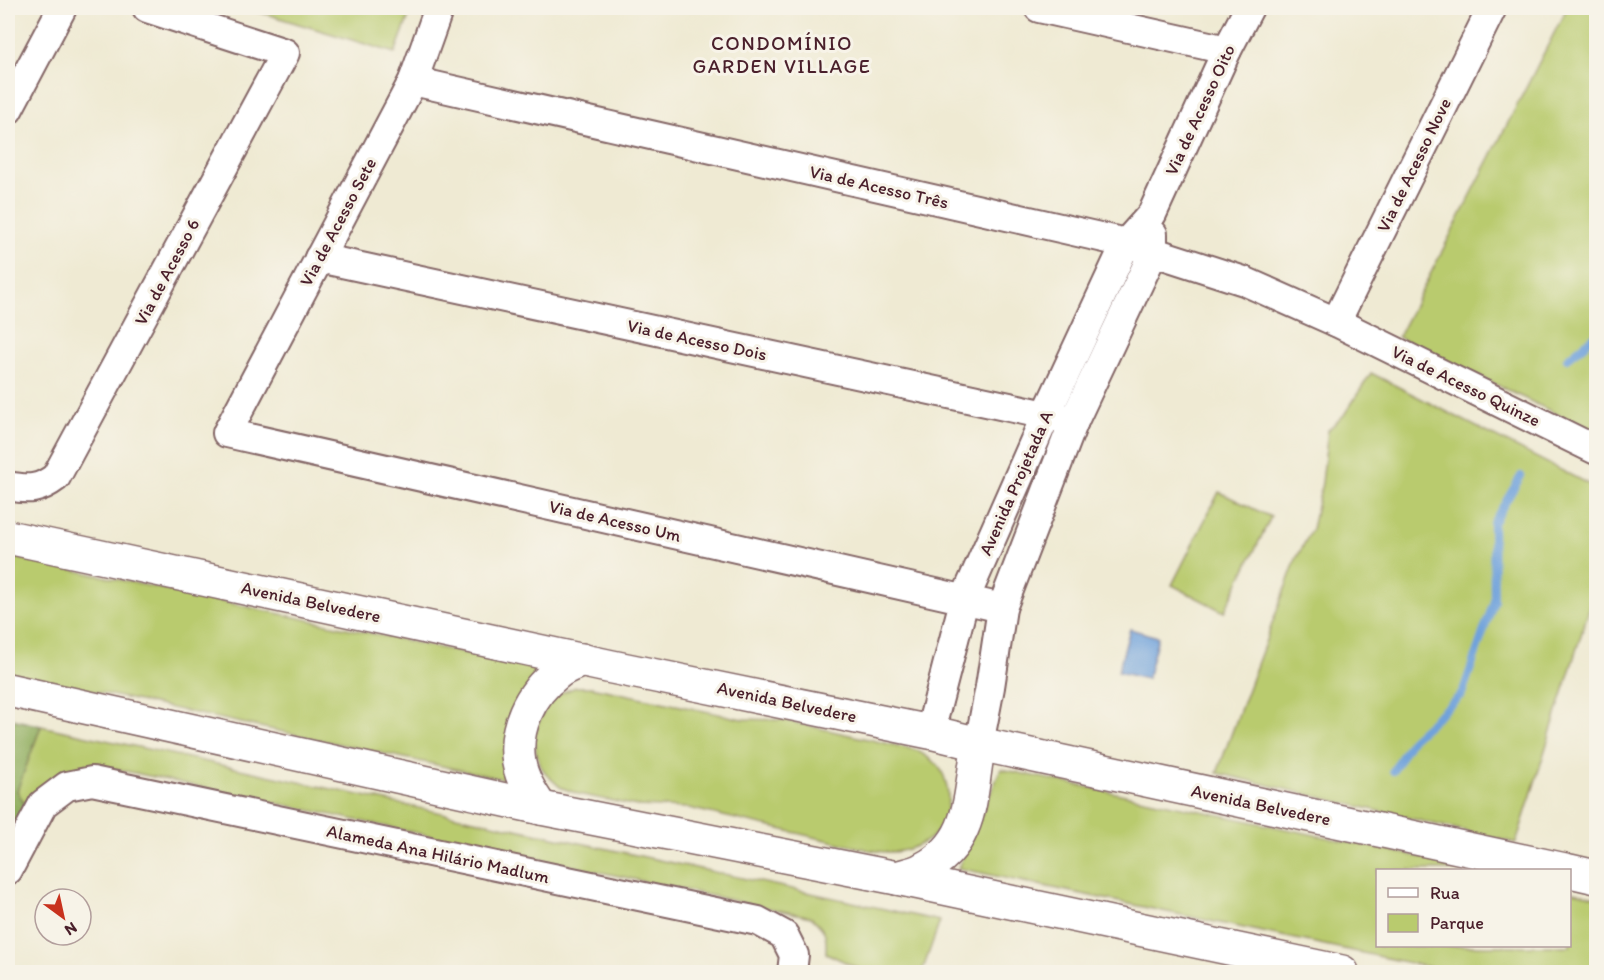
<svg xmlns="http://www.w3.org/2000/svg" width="1604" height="980" font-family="Itim,sans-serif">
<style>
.green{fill:#b9cb6e;stroke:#82754c;stroke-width:1.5}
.forest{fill:#92af61;stroke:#6e6746;stroke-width:1.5}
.water{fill:#70a2db;stroke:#5d6083;stroke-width:1.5}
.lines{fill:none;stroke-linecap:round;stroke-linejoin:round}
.stream{stroke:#70a2db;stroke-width:8}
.minor-casing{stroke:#846666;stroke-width:32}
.primary-casing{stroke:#846666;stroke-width:36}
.minor{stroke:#fff;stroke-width:28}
.primary{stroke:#fff;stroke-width:33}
.labels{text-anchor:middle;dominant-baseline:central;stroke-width:6;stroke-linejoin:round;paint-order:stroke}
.street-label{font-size:18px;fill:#4a1f2b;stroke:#f7f3e8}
.neighbourhood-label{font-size:20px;letter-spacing:1.5px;fill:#4a1f2b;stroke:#f7f3e8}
</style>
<rect width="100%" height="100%" fill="#f7f3e8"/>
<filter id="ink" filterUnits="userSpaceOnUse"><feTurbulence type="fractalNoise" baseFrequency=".0167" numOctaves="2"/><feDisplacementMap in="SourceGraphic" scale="12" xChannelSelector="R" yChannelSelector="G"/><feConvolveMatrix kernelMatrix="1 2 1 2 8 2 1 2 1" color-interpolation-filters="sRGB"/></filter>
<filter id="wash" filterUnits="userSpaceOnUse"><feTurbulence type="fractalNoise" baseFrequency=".008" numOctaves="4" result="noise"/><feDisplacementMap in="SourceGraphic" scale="24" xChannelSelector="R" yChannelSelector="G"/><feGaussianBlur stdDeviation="1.35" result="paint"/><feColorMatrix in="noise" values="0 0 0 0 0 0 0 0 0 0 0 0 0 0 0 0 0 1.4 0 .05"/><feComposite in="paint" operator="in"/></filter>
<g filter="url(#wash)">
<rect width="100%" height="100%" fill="#efead3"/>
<!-- green -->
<g class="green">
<path d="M246 8H412L395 53Z"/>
<path d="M1567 8H1596V433L1398 337Z"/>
<path d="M1371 373 1596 488V587L1516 843 1217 773 1296 559 1312 529 1322 483 1328 430 1344 415Z"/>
<path d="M1219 492 1271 517 1224 612 1172 585Z"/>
<path d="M8 556 544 670 512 781 8 673Z"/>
<path d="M576 687H591L742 719 783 720 916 750C926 756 935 761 941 770 950 786 951 813 940 828 932 840 915 848 901 851 891 853 880 852 869 850L689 808 637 806 578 794 560 787 549 777 541 767 536 752 535 737 538 724 549 702 561 693Z"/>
<path d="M41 726 940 921 922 972H866L826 953C827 933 826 931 811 917L116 769H87L27 808 17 791Z"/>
<path d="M1001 769 1482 870H1378V946H1570V891L1596 897V972H1453L958 868Z"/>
</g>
<!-- forest -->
<path class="forest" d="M8 718 41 726 17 791 27 808 8 845Z"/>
<!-- water -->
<path class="water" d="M1130 629 1158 637 1147 679 1118 672Z"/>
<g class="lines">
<!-- stream -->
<g class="stream">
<path d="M1567 359 1596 335"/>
<path d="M1393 771 1412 739 1462 694 1494 601 1493 523 1521 476"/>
</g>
</g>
</g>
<g filter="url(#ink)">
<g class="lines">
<!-- minor casing -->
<g class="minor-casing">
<g id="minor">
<path d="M439 8 413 81 227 433 1002 608"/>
<path d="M1039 8 1227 50"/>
<path d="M413 81 1126 243 1244 281 1336 322 1596 450"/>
<path d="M8 110 62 8"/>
<path d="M319 258 1074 421"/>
<path d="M1336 322 1492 8"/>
<path d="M8 486C29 490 39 490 56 477L285 53 147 8"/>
<path d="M930 732 964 601 1046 415 1126 243 1152 214 1227 50 1249 8"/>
<path d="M979 744 990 687 1002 608 1074 421 1153 253V234"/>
<path d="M8 870 43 804 67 786 92 781 758 921 784 935 794 955 792 972"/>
</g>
</g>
<!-- primary casing -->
<g class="primary-casing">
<g id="primary">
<path d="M8 537 612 667 930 732 979 744 1565 870"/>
<path d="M8 690 541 808 897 878 1342 972"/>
<path d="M541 808C531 794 522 780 519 763 513 729 530 693 557 673 564 667 574 664 582 660"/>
<path d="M1570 871 1596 877"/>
<path d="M897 878C905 875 915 874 923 869 975 842 969 794 979 744"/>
</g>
</g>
<!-- minor -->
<use href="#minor" class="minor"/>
<!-- primary -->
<use href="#primary" class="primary"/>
</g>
</g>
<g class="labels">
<!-- street labels -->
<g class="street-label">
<text transform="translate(1200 110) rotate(-65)">Via de Acesso Oito</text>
<text transform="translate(1414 165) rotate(-64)">Via de Acesso Nove</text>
<text transform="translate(879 187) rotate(13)">Via de Acesso Três</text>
<text transform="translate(338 222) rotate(-62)">Via de Acesso Sete</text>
<text transform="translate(167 272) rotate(-62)">Via de Acesso 6</text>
<text transform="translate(697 340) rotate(12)">Via de Acesso Dois</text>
<text transform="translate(1466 386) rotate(26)">Via de Acesso Quinze</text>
<text transform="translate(1016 483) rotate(-66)">Avenida Projetada A</text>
<text transform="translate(615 521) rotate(13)">Via de Acesso Um</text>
<text transform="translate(311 602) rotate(12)">Avenida Belvedere</text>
<text transform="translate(787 702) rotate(12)">Avenida Belvedere</text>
<text transform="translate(1261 805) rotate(12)">Avenida Belvedere</text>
<text transform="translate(438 854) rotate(12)">Alameda Ana Hilário Madlum</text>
</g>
<!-- neighbourhood labels -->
<g class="neighbourhood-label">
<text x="782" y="43">CONDOMÍNIO<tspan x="782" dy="23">GARDEN VILLAGE</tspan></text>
</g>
</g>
<!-- margin -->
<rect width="1604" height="980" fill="none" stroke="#f7f3e8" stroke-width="30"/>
<!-- legend -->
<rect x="1376" y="869" width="195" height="78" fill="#f7f3e8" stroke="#b29e9c" stroke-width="1.5"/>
<rect x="1388" y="888" width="30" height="9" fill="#ffffff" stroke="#b29e9c" stroke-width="1.5"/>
<text x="1430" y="899" font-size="18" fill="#4a1f2b">Rua</text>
<rect x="1388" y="914" width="30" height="18" fill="#b9cb6e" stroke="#b29e9c" stroke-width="1.5"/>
<text x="1430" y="929" font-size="18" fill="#4a1f2b">Parque</text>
<!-- north arrow -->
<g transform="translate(63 917) rotate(147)"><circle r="28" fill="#f7f3e8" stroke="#b29e9c" stroke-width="1.5"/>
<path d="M0-4.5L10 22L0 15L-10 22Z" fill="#c8321e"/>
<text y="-9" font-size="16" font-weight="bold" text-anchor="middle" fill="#4a1f2b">N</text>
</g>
</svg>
